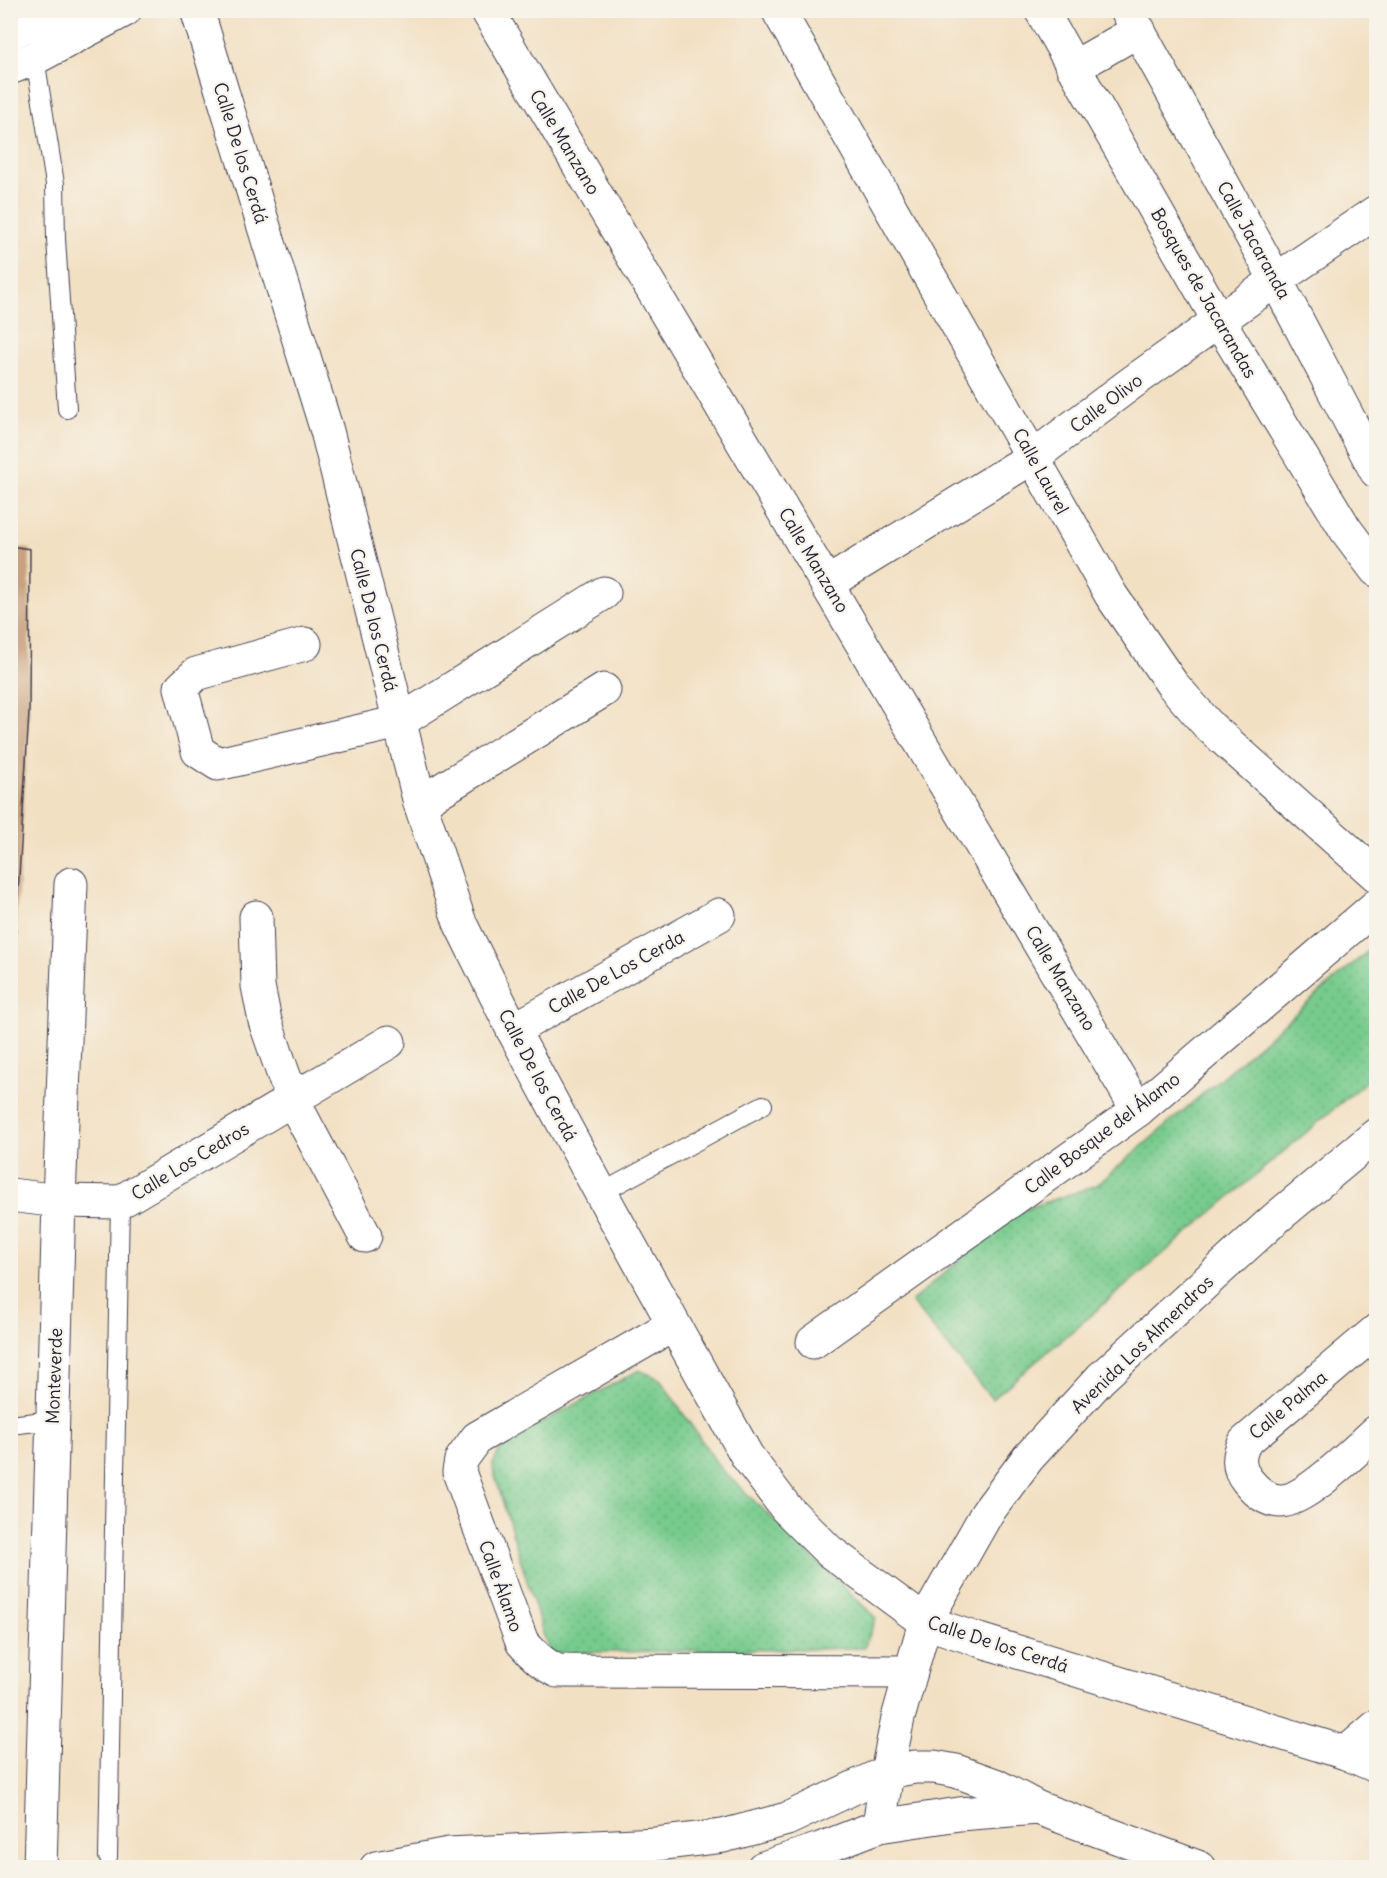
<svg xmlns="http://www.w3.org/2000/svg" width="1387" height="1878" font-family="Delius,sans-serif">
<style>
.park{fill:url(#park-dots);stroke:#4c7664;stroke-width:1.5}
.building{fill:#c8a17f}
.lines{fill:none;stroke-linecap:round;stroke-linejoin:round}
.lane-casing{stroke:#413e4f;stroke-width:20}
.street-casing{stroke:#413e4f;stroke-width:35}
.secondary-casing{stroke:#413e4f;stroke-width:35}
.primary-casing{stroke:#413e4f;stroke-width:35}
.lane{stroke:#fff;stroke-width:18}
.street{stroke:#fff;stroke-width:33}
.secondary{stroke:#fff;stroke-width:33}
.primary{stroke:#fff;stroke-width:33}
.labels{text-anchor:middle;dominant-baseline:central;stroke-width:4.5;stroke-linejoin:round;paint-order:stroke}
.street-label{font-size:18px;fill:#22223b;stroke:#f7f3e8}
</style>
<defs>
<pattern id="park-dots" width="8" height="8" patternUnits="userSpaceOnUse" patternTransform="scale(1.5)"><rect width="8" height="8" fill="#77cb8d"/><path d="M2 2h.1M6 6h.1" fill="none" stroke="#67ae7b" stroke-width="1.8" stroke-linecap="round"/></pattern>
</defs>
<rect width="100%" height="100%" fill="#f7f3e8"/>
<filter id="ink" filterUnits="userSpaceOnUse"><feTurbulence type="fractalNoise" baseFrequency=".0167" numOctaves="2"/><feDisplacementMap in="SourceGraphic" scale="12" xChannelSelector="R" yChannelSelector="G"/><feConvolveMatrix kernelMatrix="1 2 1 2 8 2 1 2 1" color-interpolation-filters="sRGB"/></filter>
<filter id="wash" filterUnits="userSpaceOnUse"><feTurbulence type="fractalNoise" baseFrequency=".008" numOctaves="4" result="noise"/><feDisplacementMap in="SourceGraphic" scale="24" xChannelSelector="R" yChannelSelector="G"/><feGaussianBlur stdDeviation="1.35" result="paint"/><feColorMatrix in="noise" values="0 0 0 0 0 0 0 0 0 0 0 0 0 0 0 0 0 1.4 0 .05"/><feComposite in="paint" operator="in"/></filter>
<g filter="url(#wash)">
<rect width="100%" height="100%" fill="#f2e0c3"/>
<!-- park -->
<g class="park">
<path d="M1376 944V1073L992 1399 911 1302 1013 1213 1097 1185Z"/>
<path d="M639 1370 660 1379 720 1468 876 1618 864 1648 549 1653 492 1466 503 1443Z"/>
</g>
<g id="blocks">
<!-- building -->
<path class="building" d="M10 546 30 549 29 713 15 942H10Z"/>
</g>
</g>
<g filter="url(#ink)">
<use href="#blocks" fill-opacity="0" stroke="#413e4f" stroke-width="1.5"/>
<g class="lines">
<!-- lane casing -->
<g class="lane-casing">
<g id="lane">
<path d="M35 58 55 184 56 239 67 409"/>
<path d="M601 1193 763 1105"/>
<path d="M10 1425 53 1420"/>
<path d="M108 1857 120 1202"/>
</g>
</g>
<!-- street casing -->
<g class="street-casing">
<g id="street">
<path d="M197 10 327 431 420 803 460 923 513 1030 601 1193 747 1456 786 1508 829 1551 925 1622 979 1640 1346 1753 1376 1766"/>
<path d="M487 10 1138 1110"/>
<path d="M778 10 1111 595 1172 684 1209 726 1376 875"/>
<path d="M828 583 1033 457 1130 384 1276 280 1376 212"/>
<path d="M305 644 196 674 181 688 198 751 218 764 399 722 604 593"/>
<path d="M420 803 604 690"/>
<path d="M256 917 258 986 265 1021 292 1099 365 1236"/>
<path d="M513 1030 719 915"/>
<path d="M10 1195 59 1201 120 1202 389 1042"/>
<path d="M673 1325 477 1438 461 1460 459 1472 522 1642C532 1654 542 1664 557 1671L911 1672"/>
<path d="M1376 1331 1245 1442C1238 1455 1237 1468 1247 1480 1256 1491 1266 1501 1281 1501 1305 1501 1357 1449 1376 1432"/>
<path d="M813 1342 1138 1110 1376 906"/>
<path d="M1346 1753 1376 1727"/>
<path d="M879 1826 887 1772 898 1718 925 1622 987 1513 1028 1458 1101 1378 1275 1219 1376 1135"/>
<path d="M40 1868 59 1201 71 884"/>
<path d="M376 1868 449 1854 656 1844 723 1836 787 1819 887 1772 915 1767H934L956 1771 995 1785 1038 1808 1200 1868"/>
<path d="M763 1868 820 1849 879 1826 959 1814 1038 1808"/>
</g>
</g>
<!-- secondary casing -->
<g class="secondary-casing">
<g id="secondary">
<path d="M1041 10 1219 321 1346 530 1376 570"/>
<path d="M1127 10 1276 280 1376 471"/>
<path d="M1073 68 1139 30"/>
</g>
</g>
<!-- primary casing -->
<g class="primary-casing">
<g id="primary">
<path d="M10 33 64 10"/>
<path d="M10 68 35 58 125 10"/>
</g>
</g>
<!-- lane -->
<use href="#lane" class="lane"/>
<!-- street -->
<use href="#street" class="street"/>
<!-- secondary -->
<use href="#secondary" class="secondary"/>
<!-- primary -->
<use href="#primary" class="primary"/>
</g>
</g>
<g class="labels">
<!-- street labels -->
<g class="street-label">
<text transform="translate(565 142) rotate(59)">Calle Manzano</text>
<text transform="translate(241 153) rotate(73)">Calle De los Cerdá</text>
<text transform="translate(1254 240) rotate(61)">Calle Jacaranda</text>
<text transform="translate(1204 293) rotate(60)">Bosques de Jacarandas</text>
<text transform="translate(1106 403) rotate(-37)">Calle Olivo</text>
<text transform="translate(1041 471) rotate(61)">Calle Laurel</text>
<text transform="translate(814 560) rotate(59)">Calle Manzano</text>
<text transform="translate(374 620) rotate(76)">Calle De los Cerdá</text>
<text transform="translate(616 972) rotate(-29)">Calle De Los Cerda</text>
<text transform="translate(1061 978) rotate(59)">Calle Manzano</text>
<text transform="translate(538 1075) rotate(62)">Calle De los Cerdá</text>
<text transform="translate(1102 1133) rotate(-37)">Calle Bosque del Álamo</text>
<text transform="translate(190 1161) rotate(-31)">Calle Los Cedros</text>
<text transform="translate(1142 1344) rotate(-44)">Avenida Los Almendros</text>
<text transform="translate(54 1376) rotate(-88)">Monteverde</text>
<text transform="translate(1288 1405) rotate(-40)">Calle Palma</text>
<text transform="translate(501 1586) rotate(70)">Calle Álamo</text>
<text transform="translate(998 1644) rotate(18)">Calle De los Cerdá</text>
</g>
</g>
<!-- margin -->
<rect width="1387" height="1878" fill="none" stroke="#f7f3e8" stroke-width="36"/>
</svg>
